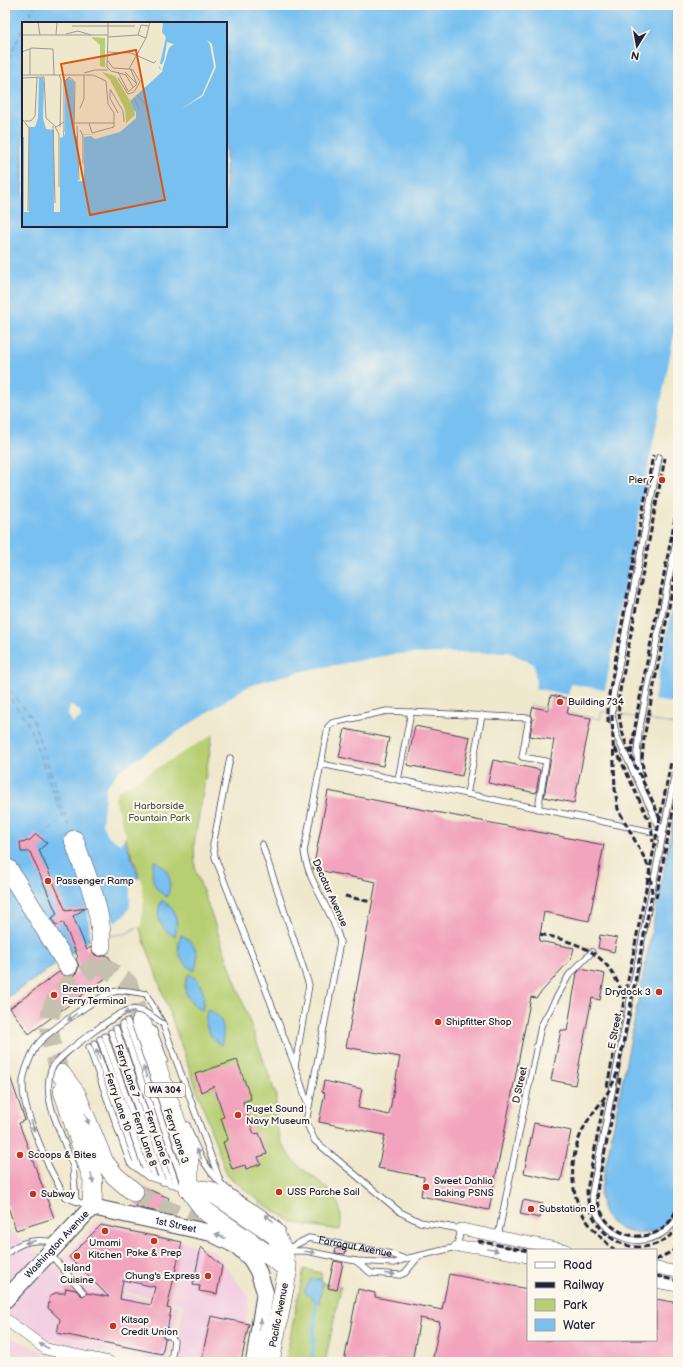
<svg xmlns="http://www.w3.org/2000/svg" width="683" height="1367" font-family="'Balsamiq Sans',sans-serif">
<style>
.built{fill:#f2cfe1}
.green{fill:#b7cf73;stroke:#6c7857}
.water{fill:#78c0f0;stroke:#4d7196;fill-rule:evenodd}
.pier{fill:#efe8cd}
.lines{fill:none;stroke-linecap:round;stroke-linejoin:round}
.stream{stroke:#78c0f0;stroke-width:3.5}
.ferry{stroke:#40597a;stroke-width:1;stroke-dasharray:5 4;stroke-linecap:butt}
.building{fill:#f2a3bd;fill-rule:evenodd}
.trunk-tunnel{stroke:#c6c0b0;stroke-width:19;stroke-dasharray:19 10;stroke-linecap:butt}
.service-casing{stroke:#414051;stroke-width:7}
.minor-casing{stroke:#414051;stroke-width:12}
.secondary-casing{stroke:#414051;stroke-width:18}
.trunk-casing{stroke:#414051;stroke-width:20}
.service{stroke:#fff;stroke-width:5.5}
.minor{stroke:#fff;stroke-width:11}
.secondary{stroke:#fff;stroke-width:16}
.trunk{stroke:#fff;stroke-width:19}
.rail{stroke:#22223b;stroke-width:3;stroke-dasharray:6 3;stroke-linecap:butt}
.service-bridge-casing{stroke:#414051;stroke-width:7;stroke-linecap:butt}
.service-bridge{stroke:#fff;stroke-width:5.5}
.oneway{fill:#9c9ca7}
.poi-dot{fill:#c8321e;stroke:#fbf7ec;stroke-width:1.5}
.labels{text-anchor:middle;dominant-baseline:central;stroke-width:4;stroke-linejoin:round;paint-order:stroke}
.shield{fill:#fbf7ec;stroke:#636270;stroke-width:1}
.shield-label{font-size:9px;font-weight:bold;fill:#22223b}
.poi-label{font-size:10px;fill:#22223b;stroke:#fbf7ec;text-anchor:start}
.park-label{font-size:10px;fill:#4f564c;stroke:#fbf7ec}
.street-label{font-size:10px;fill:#22223b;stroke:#fbf7ec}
.inset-river{fill:none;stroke:#78c0f0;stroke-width:2}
.inset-road{fill:none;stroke:#9d9993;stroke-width:1}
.view{fill:#de560e;fill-opacity:0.15;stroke:#de560e;stroke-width:2}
.inset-edge{fill:none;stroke:#22223b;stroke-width:2}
</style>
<rect width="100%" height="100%" fill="#fbf7ec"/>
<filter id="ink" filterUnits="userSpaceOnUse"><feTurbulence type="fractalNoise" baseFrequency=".025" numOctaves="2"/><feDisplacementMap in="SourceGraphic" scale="8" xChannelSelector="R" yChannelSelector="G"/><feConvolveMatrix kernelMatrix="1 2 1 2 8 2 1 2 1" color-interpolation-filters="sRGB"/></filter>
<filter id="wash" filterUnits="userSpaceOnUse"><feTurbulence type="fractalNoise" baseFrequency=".012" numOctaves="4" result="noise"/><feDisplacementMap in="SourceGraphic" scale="16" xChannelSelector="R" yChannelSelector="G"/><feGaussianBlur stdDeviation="0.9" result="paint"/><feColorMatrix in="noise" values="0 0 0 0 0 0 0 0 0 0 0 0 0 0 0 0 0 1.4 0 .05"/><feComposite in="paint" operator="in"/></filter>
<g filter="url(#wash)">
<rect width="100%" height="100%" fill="#efe8cd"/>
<!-- built -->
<g class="built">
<path d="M99 1220 213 1250 250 1298 238 1362H174L184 1304 88 1284 61 1259Z"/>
<path d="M5 1228 82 1285 179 1306 168 1362H151L32 1336 5 1315Z"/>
<path d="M5 1335 65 1361 70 1362H5Z"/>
</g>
<!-- green -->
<g class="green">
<path d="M213 732 194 844 195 869 276 1095C276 1113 275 1132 284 1147 300 1179 349 1185 340 1230L294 1223 262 1203 227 1175 139 926 138 870 123 834 113 797 116 790Z"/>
<path d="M304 1269 321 1273 322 1283 341 1287 325 1362H285Z"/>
</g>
<!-- water -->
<g class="water">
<path d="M5 5H678V725L602 711 600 719 531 705 533 692 523 685 498 677 394 667 265 693 120 787 113 797 123 834 140 881 139 926 127 933 90 939 58 963 5 999ZM23 23H226V226H23Z"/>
<path d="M678 798V1186C676 1196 675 1207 671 1216 658 1240 622 1237 607 1218 601 1210 602 1203 600 1195Z"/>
<path d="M154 861C170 867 173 882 167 897 152 889 150 876 154 861Z"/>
<path d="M162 900C176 909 179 920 175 936 160 930 154 915 162 900Z"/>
<path d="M181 935C196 941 201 957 194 971 180 962 175 950 181 935Z"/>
<path d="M189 974C203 982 206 995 202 1010 188 1003 180 989 189 974Z"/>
<path d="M207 1010C224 1014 226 1032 221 1045 207 1035 204 1026 207 1010Z"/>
<path d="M311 1279H321L322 1285 319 1303 315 1302 314 1299 304 1292Z"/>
</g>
<!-- pier -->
<g class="pier">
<path d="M678 315V577L654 700 678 704V725L602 711 600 719 531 705 529 701 531 693 522 687 498 679 394 669 330 690 266 695 214 734 118 791 115 798 126 836 120 844 107 835 102 824 106 787 120 770 243 689 263 681 308 670 395 654 508 652 534 664 536 685 534 688 568 695 571 684 605 690Z"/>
<path d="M70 705 80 711 81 717 73 723 68 715Z"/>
<path d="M141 878 144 900 141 927H136L127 933 90 939 87 901 100 896 115 922 126 914 130 906V881Z"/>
</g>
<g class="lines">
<!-- stream -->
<path class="stream" d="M312 1362 316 1303"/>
<!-- ferry -->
<g class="ferry">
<path d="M25 23 35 5"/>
<path d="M5 67 23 28"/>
<path d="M5 684 32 718 71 832"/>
<path d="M5 692 27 721 63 817 46 834"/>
<path d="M5 847H10"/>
</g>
</g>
<g id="blocks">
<!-- building -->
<g class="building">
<path d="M551 695 570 699 567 714 591 718 574 803 544 797 554 740 530 736 533 719 531 714 533 707 548 710Z"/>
<path d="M415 726 470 737 462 776 407 765Z"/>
<path d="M345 729 389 738 383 766 339 757Z"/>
<path d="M493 760 540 770 536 793 488 783Z"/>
<path d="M328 791 604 845 589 921 544 912 539 941 574 948 571 959 536 998 531 997 489 1210 421 1196 424 1177 378 1168 385 1135 319 1122 325 1093 322 1092 324 1081 362 1089 358 1108 389 1115 400 1057 346 1047 376 882 313 869Z"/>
<path d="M36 834 47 843 39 850 66 911 86 908 73 916 87 950 90 947 95 955 101 957 107 955 118 969 29 1034 10 1008 59 972 68 977 73 976 77 972 79 966 76 959 78 957 63 922 56 926 52 918 57 914 30 852H21L20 842 29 841Z"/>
<path d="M600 935 617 938 614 952 598 948Z"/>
<path d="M581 969 605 974 600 1000 592 998 575 1085 551 1080 561 1030 567 1031 577 973Z"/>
<path d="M237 1060 251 1099 243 1102 254 1134 259 1133 267 1154 258 1157 261 1164 246 1169 245 1165 232 1169 223 1142 228 1140 221 1118 224 1117 214 1086 201 1092 195 1074Z"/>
<path d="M5 1068H7L25 1120 19 1123 54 1218 16 1230 5 1198Z"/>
<path d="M534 1123 571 1131 561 1181 524 1173Z"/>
<path d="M145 1188 169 1198 163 1213 136 1207 138 1202 143 1199Z"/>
<path d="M523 1200 543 1204 540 1218 520 1214Z"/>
<path d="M101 1225 182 1242 167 1308 171 1309 167 1331 162 1335 165 1339 162 1354 57 1333 60 1319 48 1308 50 1296 55 1293H65L66 1288 76 1290 82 1296 87 1293 109 1297 69 1257ZM123 1280 155 1287 151 1305 120 1299Z"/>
<path d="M201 1247 222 1266 217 1294 199 1291 200 1286 193 1285Z"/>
<path d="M336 1248 346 1250 345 1254 335 1253Z"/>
<path d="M334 1261 343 1263 337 1290 328 1288Z"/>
<path d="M449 1274 528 1289V1340H656V1299L678 1303V1362H432L440 1322 420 1318 412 1362H344L358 1289 375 1293V1297L442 1310Z"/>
<path d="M211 1316 249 1324 241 1362H201Z"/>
</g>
</g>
</g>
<g filter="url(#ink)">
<use href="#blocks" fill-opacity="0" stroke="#414051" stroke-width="1"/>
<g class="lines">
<!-- trunk-tunnel -->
<g class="trunk-tunnel">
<path d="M99 963 128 983 141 1022"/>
<path d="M61 1074C51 1049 41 1013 62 991 73 981 88 972 99 963L101 946"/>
<path d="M134 1192 156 1205 218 1231"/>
</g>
<!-- service casing -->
<g class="service-casing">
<g id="service">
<path d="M659 457 613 696 612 715 617 737 663 834"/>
<path d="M230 758 213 845 215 857 295 1066"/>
<path d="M677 763 592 1193C595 1241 650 1258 678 1218"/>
<path d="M321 764 663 834"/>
<path d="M398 780 411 712"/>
<path d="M640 781 637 754 639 731 678 532"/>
<path d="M467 794 482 715"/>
<path d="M262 844 309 985 295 1066 308 1105"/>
<path d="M146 994 163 1024 220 1181"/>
<path d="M127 1021 182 1180"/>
<path d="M122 1024 177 1186"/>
<path d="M116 1028 170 1184"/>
<path d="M153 1029 165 1060"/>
<path d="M111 1032 163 1182"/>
<path d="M105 1036 155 1179"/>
<path d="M100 1039 148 1177"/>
<path d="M94 1043 139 1170"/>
<path d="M89 1047 130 1163 148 1177 186 1188"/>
<path d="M187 1125C197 1153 210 1178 235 1195 251 1206 270 1215 282 1230"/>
<path d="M67 1150 73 1166 76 1201"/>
<path d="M49 1167 65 1197 89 1206"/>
<path d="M498 1236 541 1026 569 975 592 952"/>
<path id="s1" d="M285 1250 309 1238 391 1254 405 1259"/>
<path d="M286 1251H306L356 1261 395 1263 405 1259 457 1247 461 1229 420 1222 400 1212 315 1141 306 1122 340 942C333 910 308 884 304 851L328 727 332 723 387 711 529 718 522 757 546 761 538 809"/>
<path d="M50 1254 83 1292"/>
<path d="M5 1255C21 1240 35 1239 56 1242"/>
<path d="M356 1261 371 1273 400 1275 405 1273 419 1256"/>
<path d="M166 1335 171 1336 174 1341 171 1362"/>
</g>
</g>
<!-- minor casing -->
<g class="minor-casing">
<g id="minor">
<path d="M461 1229 566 1250"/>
<path d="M457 1247H478L528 1257"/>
<path d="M656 1268 678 1272"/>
<path d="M656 1282 678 1286"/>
<path d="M5 1319 46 1349 109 1362"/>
</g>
</g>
<!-- secondary casing -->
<g class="secondary-casing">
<g id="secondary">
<path id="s2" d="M5 1300 92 1207 211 1233 237 1246 251 1259 258 1271 265 1292 254 1362"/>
</g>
</g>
<!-- trunk casing -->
<g class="trunk-casing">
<g id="trunk">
<path d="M74 840C85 874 103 910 101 946"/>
<path d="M8 869 68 966"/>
<path d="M141 1022 189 1159V1189L205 1211 287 1268"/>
<path d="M61 1074 76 1094 104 1162 115 1176 134 1192"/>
<path d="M63 1091 93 1180 92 1207"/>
<path d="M189 1189 210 1191 260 1224 276 1236 283 1251 287 1273 270 1362"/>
</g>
</g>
<!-- service -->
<use href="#service" class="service"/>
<!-- minor -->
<use href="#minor" class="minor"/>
<!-- secondary -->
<use href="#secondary" class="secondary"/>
<!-- trunk -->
<use href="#trunk" class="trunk"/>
<!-- rail -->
<g class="rail">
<path d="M612 715 615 789 618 809 646 861 650 872 652 893 618 1070C611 1093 599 1103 587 1122 570 1150 567 1188 584 1216 591 1229 603 1239 614 1250"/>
<path d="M608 723V700L653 455"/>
<path d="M615 748 651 825 653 842"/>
<path d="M631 754 638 708 678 503"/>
<path d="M644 777 642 759 644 738 678 560"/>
<path d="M660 819C645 778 615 742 619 696L665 458"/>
<path d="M345 896 371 902"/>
<path d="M656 898 678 786"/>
<path d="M540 934C583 944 610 953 624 999"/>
<path d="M620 1078 598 1185C590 1240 664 1257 678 1204"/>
<path d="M607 1087 671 762"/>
<path d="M604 1101 587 1190C588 1240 643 1268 678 1228"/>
<path d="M478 1241 528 1251"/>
<path d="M656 1260 678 1248"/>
<path d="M656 1276 678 1281"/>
</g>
<!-- service-bridge casing -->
<g class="service-bridge-casing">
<g id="service-bridge">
<path d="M67 1150C58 1125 42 1097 51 1070 55 1058 117 1012 130 1010 144 1008 152 1017 163 1024"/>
<path d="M49 1167C40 1144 22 1108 23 1083 23 1074 32 1051 38 1044 45 1034 100 995 113 992 124 989 135 992 146 994"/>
</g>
</g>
<!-- service-bridge -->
<use href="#service-bridge" class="service-bridge"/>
</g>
<!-- one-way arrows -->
<defs><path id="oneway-solid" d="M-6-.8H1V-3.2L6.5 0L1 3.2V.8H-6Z"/></defs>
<g class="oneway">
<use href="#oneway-solid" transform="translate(129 1012) rotate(165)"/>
<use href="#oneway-solid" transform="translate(72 1017) rotate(142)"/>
<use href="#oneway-solid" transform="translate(98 1054) rotate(-109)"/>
<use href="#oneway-solid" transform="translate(145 1072) rotate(-109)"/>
<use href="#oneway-solid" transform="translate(87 1119) rotate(69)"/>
<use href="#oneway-solid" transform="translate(33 1126) rotate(73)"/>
<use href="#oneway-solid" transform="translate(199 1154) rotate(-116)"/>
<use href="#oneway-solid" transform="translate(92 1178) rotate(78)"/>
<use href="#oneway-solid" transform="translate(269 1218) rotate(-142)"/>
<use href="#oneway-solid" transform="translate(220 1236) rotate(-156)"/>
<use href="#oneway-solid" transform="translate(30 1242) rotate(167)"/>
<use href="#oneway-solid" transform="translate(493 1250) rotate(11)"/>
<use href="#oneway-solid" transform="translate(310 1252) rotate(9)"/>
<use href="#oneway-solid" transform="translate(390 1274) rotate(5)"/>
<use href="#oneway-solid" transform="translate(260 1324) rotate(-80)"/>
<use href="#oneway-solid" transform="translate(44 1346) rotate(-152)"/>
</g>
</g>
<!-- markers -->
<g class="poi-dot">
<circle cx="662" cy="480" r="4"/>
<circle cx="560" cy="702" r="4"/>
<circle cx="48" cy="881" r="4"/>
<circle cx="659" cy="992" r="4"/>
<circle cx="54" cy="995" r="4"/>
<circle cx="438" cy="1022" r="4"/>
<circle cx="238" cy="1115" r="4"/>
<circle cx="20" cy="1155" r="4"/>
<circle cx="426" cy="1187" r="4"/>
<circle cx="279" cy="1192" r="4"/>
<circle cx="33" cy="1194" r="4"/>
<circle cx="531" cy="1209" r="4"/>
<circle cx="105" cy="1231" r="4"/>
<circle cx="154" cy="1241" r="4"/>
<circle cx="77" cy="1256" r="4"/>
<circle cx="208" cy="1276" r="4"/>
<circle cx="113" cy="1326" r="4"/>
</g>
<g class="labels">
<!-- shield labels -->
<rect class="shield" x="145" y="1083" width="40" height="14" rx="3"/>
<g class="shield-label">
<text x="165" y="1090">WA 304</text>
</g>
<!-- poi labels -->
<g class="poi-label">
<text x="654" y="480" text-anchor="end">Pier 7</text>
<text x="568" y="702">Building 734</text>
<text x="56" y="881">Passenger Ramp</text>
<text x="62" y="989">Bremerton<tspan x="62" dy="12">Ferry Terminal</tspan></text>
<text x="651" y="992" text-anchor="end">Drydock 3</text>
<text x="446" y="1022">Shipfitter Shop</text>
<text x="246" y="1109">Puget Sound<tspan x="246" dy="12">Navy Museum</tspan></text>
<text x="28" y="1155">Scoops &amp; Bites</text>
<text x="434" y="1181">Sweet Dahlia<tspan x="434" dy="12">Baking PSNS</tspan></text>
<text x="287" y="1192">USS Parche Sail</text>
<text x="41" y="1194">Subway</text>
<text x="539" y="1209">Substation B</text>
<text x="105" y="1243" text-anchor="middle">Umami<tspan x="105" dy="12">Kitchen</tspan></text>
<text x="154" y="1253" text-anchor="middle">Poke &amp; Prep</text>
<text x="77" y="1268" text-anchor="middle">Island<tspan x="77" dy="12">Cuisine</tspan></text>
<text x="200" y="1276" text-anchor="end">Chung's Express</text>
<text x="121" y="1320">Kitsap<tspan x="121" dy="12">Credit Union</tspan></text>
</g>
<!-- park labels -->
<g class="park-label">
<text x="159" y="806">Harborside<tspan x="159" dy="12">Fountain Park</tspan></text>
</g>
<!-- street labels -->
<g class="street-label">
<text transform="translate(330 893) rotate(66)">Decatur Avenue</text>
<text transform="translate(615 1031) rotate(-79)">E Street</text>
<text transform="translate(127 1071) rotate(71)">Ferry Lane 7</text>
<text transform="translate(520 1085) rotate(-78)">D Street</text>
<text transform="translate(118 1102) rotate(71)">Ferry Lane 10</text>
<text transform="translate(176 1136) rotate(71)">Ferry Lane 3</text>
<text transform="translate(157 1138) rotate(71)">Ferry Lane 6</text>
<text transform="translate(144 1139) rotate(71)">Ferry Lane 8</text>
<text stroke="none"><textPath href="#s2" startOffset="213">1st Street</textPath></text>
<text stroke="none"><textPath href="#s2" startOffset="76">Washington Avenue</textPath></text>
<text stroke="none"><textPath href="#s1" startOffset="74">Farragut Avenue</textPath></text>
<text transform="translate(279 1315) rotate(-79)">Pacific Avenue</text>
</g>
</g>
<!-- overview -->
<g transform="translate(22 22)">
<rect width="205" height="205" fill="#efe8cd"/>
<path d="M69 15 83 16V45L78 44V23ZM80 50 93 54 108 79 114 93 104 102 103 87 88 58Z" fill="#b7cf73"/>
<path d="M141 0H205V205H0V115H7V105H13L16 96 17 56H21L22 61 21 96 24 107H41L43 115V59L46 56 52 60V115L62 112 86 113 99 108 114 93 108 79 141 49 137 46 144 15 140 10Z" fill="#78c0f0"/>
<path d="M185 18 190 22 194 45 181 74 158 88 180 73 192 45 188 23ZM145 20 152 22 147 26 140 49 136 42H140L142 38ZM112 88 114 90V96L98 110 73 117 69 114 62 115V159H56V115L53 113 81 112 98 107 113 93ZM41 107V115L38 116V190H32V108L24 107ZM2 115H7V190H2Z" fill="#efe8cd"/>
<path class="inset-river" d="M126 85 134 94 149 120M118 88 125 100 171 139 205 149M155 98 160 105 194 205M157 99 180 115 205 123M171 138 205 148M129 205 140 178 150 136 155 99"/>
<path class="inset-road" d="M16 0 18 13M50 4H113M44 12 56 9 69 13M0 13H86L85 45 89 49 97 51M34 13 35 0M86 13V0M116 13 119 3 127 4M86 15 116 13 124 16M8 27V53M0 30 10 26 31 27 32 53M86 30 109 31 132 41 134 39M86 39 91 46 107 47 124 16 128 0M96 50 106 69M103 50 114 61M62 51 73 48H86M97 51 104 53 111 65M0 53H71L84 59 86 82 92 91V105L70 111 67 101M37 53 39 58 38 105M0 56 22 55 24 96 34 105 42 100M96 56 106 72 112 70 118 60 111 48 107 47M88 67 101 89 102 100M88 68V76L96 91M106 70 115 62 109 48M115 73 124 83M112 76 117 87M58 86 62 77V53M1 98 7 106 6 189M3 99H9L13 94 15 55M52 101H92M31 104 33 181M55 104 57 158M33 105 37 112V165M58 108 61 114V142M42 110V60L47 55 53 60 52 109"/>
<path class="view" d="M114 28 143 178 68 193 39 42Z"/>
<rect width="205" height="205" class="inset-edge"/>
</g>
<!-- margin -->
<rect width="683" height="1367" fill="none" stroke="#fbf7ec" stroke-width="20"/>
<!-- legend -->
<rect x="527" y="1249" width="130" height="92" fill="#fbf7ec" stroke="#a4a2a5"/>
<rect x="535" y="1262" width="20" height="6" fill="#ffffff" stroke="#a4a2a5"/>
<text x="563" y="1269" font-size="12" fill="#22223b">Road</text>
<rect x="535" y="1282" width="20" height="6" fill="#22223b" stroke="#a4a2a5"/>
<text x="563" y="1289" font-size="12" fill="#22223b">Railway</text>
<rect x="535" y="1299" width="20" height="12" fill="#b7cf73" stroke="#a4a2a5"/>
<text x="563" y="1309" font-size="12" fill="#22223b">Park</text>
<rect x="535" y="1319" width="20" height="12" fill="#78c0f0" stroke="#a4a2a5"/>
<text x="563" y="1329" font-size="12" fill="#22223b">Water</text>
<!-- north arrow -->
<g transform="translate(637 46) rotate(191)" stroke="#fbf7ec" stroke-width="3" paint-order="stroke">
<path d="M0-3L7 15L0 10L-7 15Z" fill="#22223b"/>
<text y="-6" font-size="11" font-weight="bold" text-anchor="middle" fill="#22223b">N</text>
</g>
</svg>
